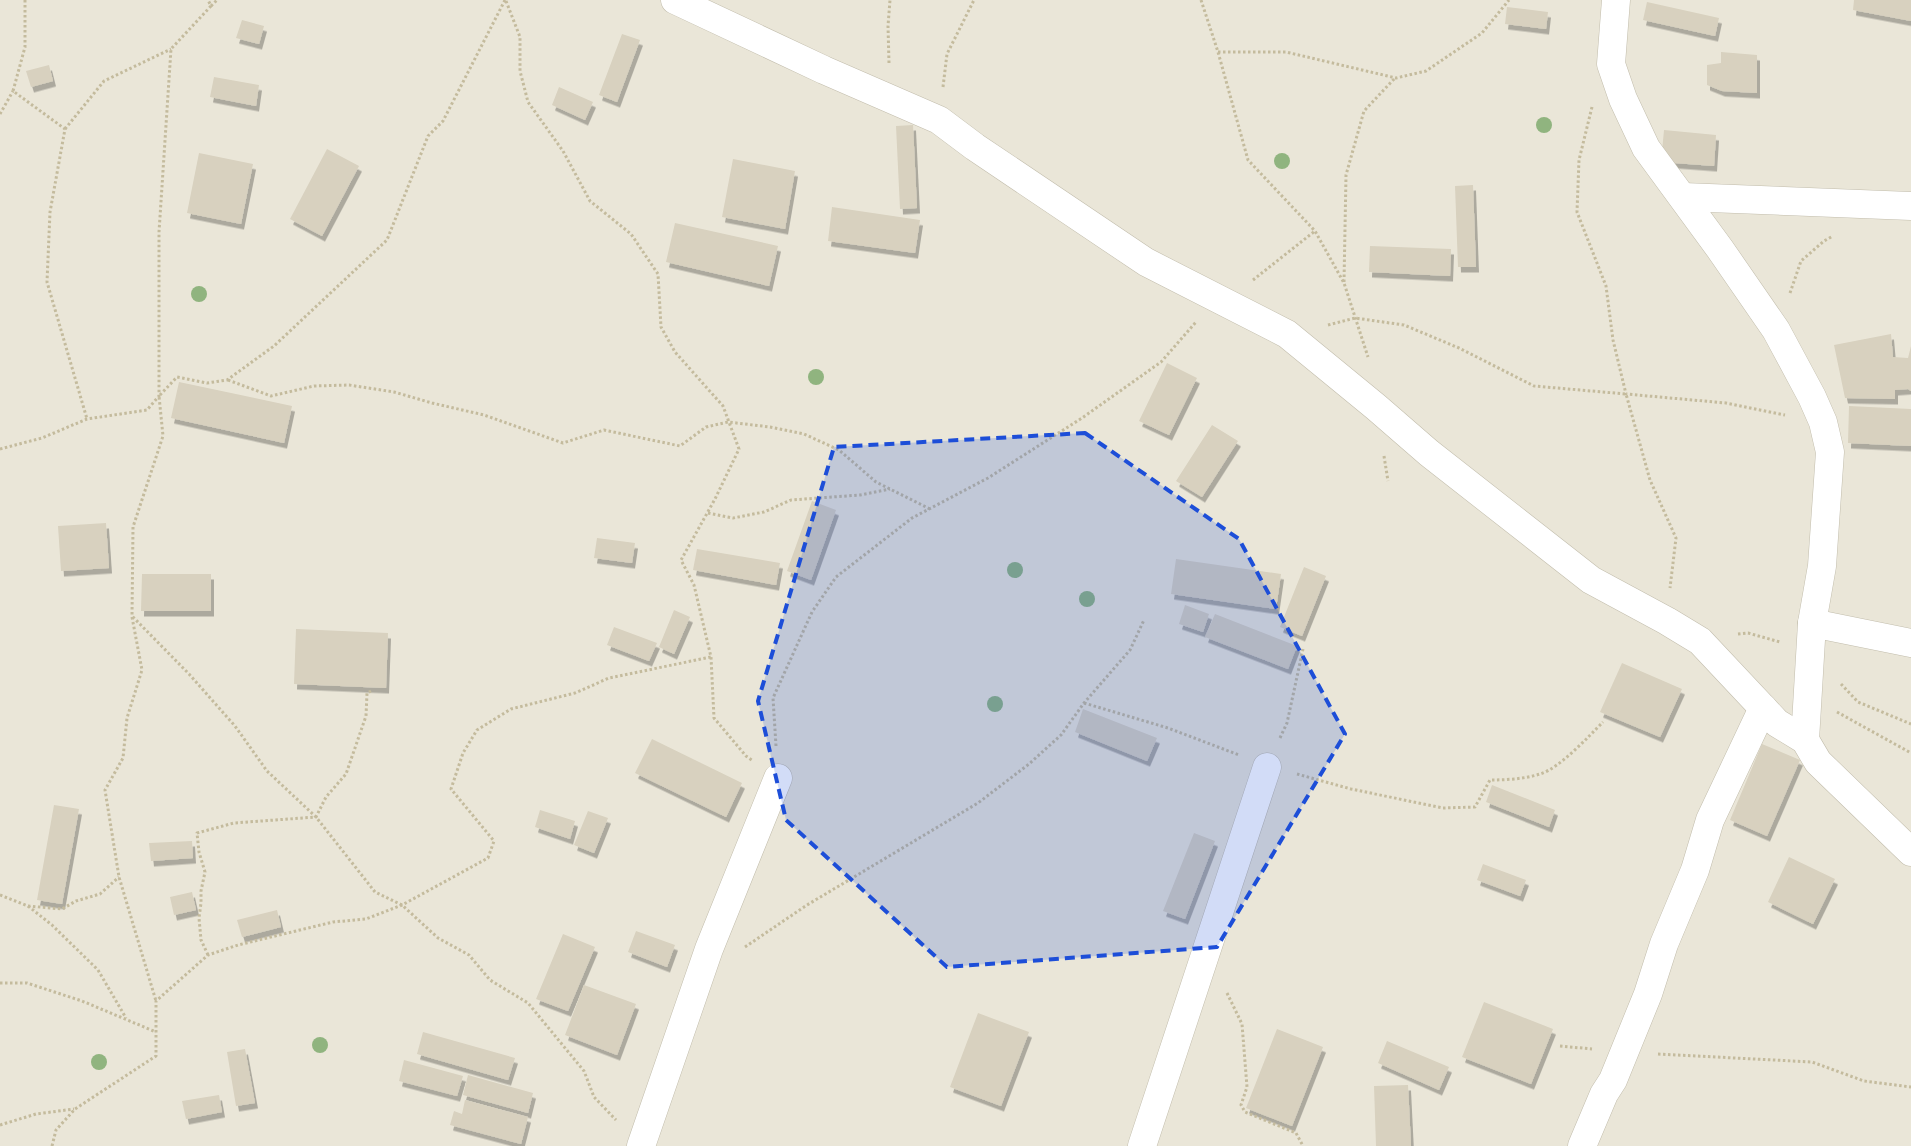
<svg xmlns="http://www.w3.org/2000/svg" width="1911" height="1146" font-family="'Sofia Sans Condensed',sans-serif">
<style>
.residential{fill:#eae6d8}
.building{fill:#d8d1bf;filter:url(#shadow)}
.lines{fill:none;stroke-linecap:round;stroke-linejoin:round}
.street-casing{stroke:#c2bdac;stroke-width:29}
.path{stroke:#c4bb9d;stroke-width:3;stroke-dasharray:2.5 2.5;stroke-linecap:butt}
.street{stroke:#fff;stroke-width:28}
.tree{fill:#90b47f}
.marked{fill:#1d4ed8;fill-opacity:0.2;stroke:#1d4ed8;stroke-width:4;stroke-dasharray:10 6;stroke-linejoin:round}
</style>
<defs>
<filter id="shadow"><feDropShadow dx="3" dy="5.5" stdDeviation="0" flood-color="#0004"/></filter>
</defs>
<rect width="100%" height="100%" fill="#f6f4ea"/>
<!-- residential -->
<rect class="residential" x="0" y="0" width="1911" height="1146"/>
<!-- building -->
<g class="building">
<path d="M1854 0H1911V21L1853 10Z"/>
<path d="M1647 2 1719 18 1715 36 1643 20Z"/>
<path d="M1507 7 1548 12 1546 29 1505 24Z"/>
<path d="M242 20 264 26 259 44 236 38Z"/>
<path d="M622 34 640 40 617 102 599 95Z"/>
<path d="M1721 52 1757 55V93L1722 91 1707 85V65L1721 63Z"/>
<path d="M49 65 53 81 31 87 26 71Z"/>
<path d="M214 77 259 85 256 106 210 97Z"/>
<path d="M559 87 593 102 585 120 552 105Z"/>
<path d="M913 125 917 208 900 209 896 126Z"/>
<path d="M1664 130 1716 135 1714 166 1661 162Z"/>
<path d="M327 149 359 166 322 236 290 219Z"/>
<path d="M199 153 253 164 241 224 187 213Z"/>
<path d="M733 159 795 171 785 229 722 217Z"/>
<path d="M1473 185 1476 267H1458L1455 186Z"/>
<path d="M832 207 920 220 915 253 828 241Z"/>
<path d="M675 223 778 246 769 286 666 262Z"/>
<path d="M1370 246 1451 249 1450 276 1369 272Z"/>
<path d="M1891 334 1893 357 1908 358 1911 346V391L1908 389 1895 390V399L1845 398 1834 345Z"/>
<path d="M1167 363 1197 378 1169 435 1139 421Z"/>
<path d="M179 382 292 406 284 443 171 418Z"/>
<path d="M1849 406 1911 409V446L1848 443Z"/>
<path d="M1212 425 1238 441 1202 497 1176 481Z"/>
<path d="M812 501 836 510 811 580 787 571Z"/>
<path d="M106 523 109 568 61 571 58 526Z"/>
<path d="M597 538 635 543 632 563 594 558Z"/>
<path d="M697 549 780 563 776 585 693 570Z"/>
<path d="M1176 559 1281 574 1276 609 1171 594Z"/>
<path d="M1304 567 1326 576 1302 636 1280 627Z"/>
<path d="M142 574H211V611H141Z"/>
<path d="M1185 605 1209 614 1203 632 1179 624Z"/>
<path d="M674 610 690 617 674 654 659 647Z"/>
<path d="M1215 614 1297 646 1288 669 1205 637Z"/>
<path d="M614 627 657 643 649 661 607 645Z"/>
<path d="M296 629 388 633 386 688 294 684Z"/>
<path d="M1622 663 1682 689 1660 737 1600 712Z"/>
<path d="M1083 709 1157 738 1147 761 1075 732Z"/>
<path d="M652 739 742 783 726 817 635 773Z"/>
<path d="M1762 744 1800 760 1767 836 1730 820Z"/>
<path d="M1492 785 1555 810 1549 827 1486 802Z"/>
<path d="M54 805 79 809 62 904 37 900Z"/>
<path d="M540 810 575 821 570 839 535 827Z"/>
<path d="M588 811 608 818 594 853 574 845Z"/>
<path d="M1194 833 1215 841 1185 919 1163 911Z"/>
<path d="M192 841 193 858 151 861 149 843Z"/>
<path d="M1789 857 1835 879 1813 924 1768 902Z"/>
<path d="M1483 864 1526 880 1520 896 1477 880Z"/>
<path d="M192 892 196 910 174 915 170 897Z"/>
<path d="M277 910 281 927 242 937 237 920Z"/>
<path d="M636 931 675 945 667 967 628 952Z"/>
<path d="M563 934 595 947 568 1011 536 999Z"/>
<path d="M584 985 636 1004 617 1055 565 1035Z"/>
<path d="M1484 1002 1553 1029 1531 1084 1462 1057Z"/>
<path d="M978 1013 1029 1032 1001 1106 950 1087Z"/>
<path d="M1277 1029 1323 1047 1292 1126 1246 1108Z"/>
<path d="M423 1032 515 1058 508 1080 417 1054Z"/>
<path d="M1387 1041 1449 1067 1439 1090 1378 1063Z"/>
<path d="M245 1049 255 1103 236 1106 227 1052Z"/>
<path d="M404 1060 463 1076 457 1096 399 1081Z"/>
<path d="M468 1075 533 1093 528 1113 463 1095Z"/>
<path d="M1408 1085 1411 1146H1376L1374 1086Z"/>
<path d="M219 1095 222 1112 186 1119 182 1101Z"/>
<path d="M465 1100 528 1117 521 1144 450 1125 454 1111 462 1114Z"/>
</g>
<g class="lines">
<!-- street casing -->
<g class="street-casing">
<g id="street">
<path d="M675 0 824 70 939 120 975 147 1146 262 1287 334 1376 407 1429 453 1591 580 1667 621 1700 641 1777 723 1805 740 1818 762 1911 852"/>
<path d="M1616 0 1611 64 1623 99 1646 148 1720 249 1776 330 1812 397 1823 422 1830 452 1822 566 1812 623 1805 740"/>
<path d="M1683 197 1911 206"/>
<path d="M1812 623 1911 643"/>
<path d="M641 1146 709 949 778 778"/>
<path d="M1142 1146 1267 767"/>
<path d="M1582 1146 1604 1094 1613 1080 1648 994 1664 944 1695 870 1710 820 1763 708"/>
</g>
</g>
<!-- path -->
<g class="path">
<path d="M25 0V47L13 91 65 129 50 212 47 282 87 419"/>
<path d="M505 0 443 121 428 136 387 240 274 346 227 380 207 383 177 377 159 396 163 436 133 527 132 616 189 674 235 726 267 771 316 817 375 892 402 905 438 938 469 955 490 980 528 1003 584 1071 594 1097 616 1120"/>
<path d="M1201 0 1218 52 1248 160 1315 231 1344 283 1368 357"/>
<path d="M506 1 520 37V71L528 102 563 151 590 201 631 234 658 274 661 327 675 352 723 406 739 449 715 499 681 560 694 585 711 657 714 718 746 756 753 761"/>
<path d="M211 6 217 0"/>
<path d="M1218 52H1286L1396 78 1426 71 1482 33 1509 0"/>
<path d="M889 63 888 26 890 0"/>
<path d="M943 87 947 54 974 0"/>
<path d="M1592 107 1579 160 1577 212 1606 286 1613 340 1626 394 1726 403 1785 415"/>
<path d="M0 114 13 91"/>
<path d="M65 129 104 81 171 49"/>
<path d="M1253 280 1315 231"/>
<path d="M1344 282 1346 175 1364 111 1395 78"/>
<path d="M1790 293 1801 261 1824 241 1833 236"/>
<path d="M1328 325 1355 318 1404 325 1459 348 1534 386 1626 394 1650 480 1676 538 1670 588"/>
<path d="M228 380 271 396 314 386 349 385 394 392 432 403 484 415 563 443 604 430 680 446 706 427 728 422 770 427 804 434 839 450 876 482 930 509"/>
<path d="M0 449 42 438 87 419 147 410 159 396V232L171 49 211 6 208 0"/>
<path d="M1384 456 1388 481"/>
<path d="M708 513 733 518 764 512 791 500 860 495 890 489"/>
<path d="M132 617 142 670 127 718 123 758 105 790 119 877 156 1001"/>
<path d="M1738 634 1748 633 1780 642"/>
<path d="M1841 684 1858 702 1911 724"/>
<path d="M1084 703 1168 728 1239 755"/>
<path d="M1837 712 1911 753"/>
<path d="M1280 738 1287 723 1303 649"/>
<path d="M776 746 773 698 812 612 836 577 912 518 988 478 1082 418 1161 362 1196 322"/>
<path d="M1297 774 1351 789 1443 808 1475 807 1490 780C1506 780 1524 779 1540 774 1560 768 1588 737 1603 722"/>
<path d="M0 895 28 906 62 909 76 901 100 894 119 877"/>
<path d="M28 906 52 925 98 970 126 1018"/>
<path d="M745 947 807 905 978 803 1029 764 1061 735 1084 703 1130 650 1144 620"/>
<path d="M208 955 201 940 199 918 201 903V891L205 872 199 852 197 833 234 823 316 817 326 797 346 774 366 716 367 693 371 691"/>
<path d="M0 983H27L82 1001 156 1032"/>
<path d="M1227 993 1242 1024 1247 1087 1241 1105 1245 1112 1296 1133 1303 1146"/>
<path d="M1560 1046 1592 1049"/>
<path d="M1658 1054 1812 1062 1864 1081 1911 1087"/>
<path d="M0 1125 36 1114 74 1109"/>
<path d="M52 1146 56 1130 75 1109 156 1056V1001L208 955 238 945 333 922 366 919 402 905 488 858 494 841 451 789 463 753 477 730 511 709 575 693 609 678 711 657"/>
</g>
<!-- street -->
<use href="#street" class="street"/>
</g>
<!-- trees -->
<g class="tree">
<circle cx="1544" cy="125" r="8"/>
<circle cx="1282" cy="161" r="8"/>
<circle cx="199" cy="294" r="8"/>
<circle cx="816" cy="377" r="8"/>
<circle cx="1015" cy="570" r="8"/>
<circle cx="1087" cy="599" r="8"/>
<circle cx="995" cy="704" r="8"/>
<circle cx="320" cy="1045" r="8"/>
<circle cx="99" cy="1062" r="8"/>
</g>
<!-- marked area -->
<path class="marked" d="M1085 433 1239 539 1345 734 1217 947 947 967 786 820 758 701 834 447Z"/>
</svg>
